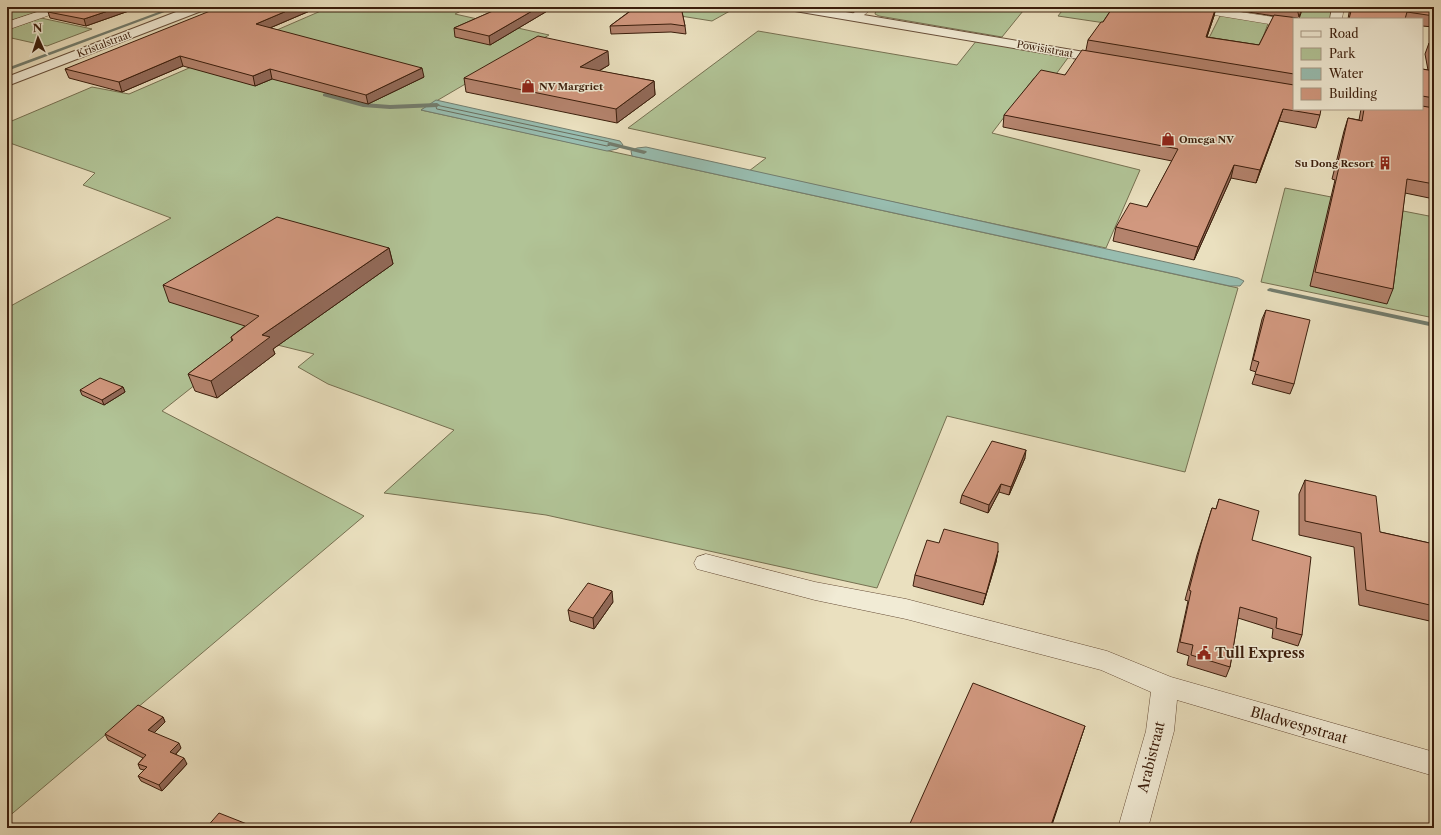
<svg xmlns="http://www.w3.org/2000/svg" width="1441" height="835" font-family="'Libre Caslon Text',serif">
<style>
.green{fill:#b1c396;stroke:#767051}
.water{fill:#98bdb0;stroke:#737d6e}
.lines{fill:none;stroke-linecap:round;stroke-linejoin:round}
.shore{stroke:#6a6e5e;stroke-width:1}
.stream{fill:#737d6e;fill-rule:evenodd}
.minor-casing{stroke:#674e39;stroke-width:1}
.tertiary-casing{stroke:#674e39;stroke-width:2}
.minor{fill:#f1ebd5;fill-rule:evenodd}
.tertiary{fill:#f1ebd5;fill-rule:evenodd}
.wall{fill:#b4836d;stroke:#3b1e0c;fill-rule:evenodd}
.shaded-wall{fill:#926a59;stroke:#3b1e0c}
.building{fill:#d1987f;stroke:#3b1e0c}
.labels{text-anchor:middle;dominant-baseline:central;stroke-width:3;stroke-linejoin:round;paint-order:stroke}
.far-street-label{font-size:10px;fill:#3b1e0c;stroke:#f1ebd5}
.far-poi-label{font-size:10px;font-weight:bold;fill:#3b1e0c;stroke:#f1ebd5;text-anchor:start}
.near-poi-label{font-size:14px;font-weight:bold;fill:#3b1e0c;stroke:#f1ebd5;text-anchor:start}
.near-street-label{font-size:14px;fill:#3b1e0c;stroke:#f1ebd5}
</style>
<rect width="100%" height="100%" fill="#eae0bf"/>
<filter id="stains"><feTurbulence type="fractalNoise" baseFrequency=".005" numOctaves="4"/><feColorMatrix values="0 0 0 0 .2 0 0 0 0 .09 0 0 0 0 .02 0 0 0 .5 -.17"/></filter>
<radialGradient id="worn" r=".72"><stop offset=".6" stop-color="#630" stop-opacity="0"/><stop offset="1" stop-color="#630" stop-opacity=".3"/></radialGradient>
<!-- green -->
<g class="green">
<path d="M7 7H54L11 22 7 21Z"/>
<path d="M330 7H469L455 14 549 35 421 110 1238 288 1185 472 947 416 877 588 546 515 384 493 454 430 328 384 298 367 314 354 253 339 162 411 364 516 7 818V308L171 218 83 185 95 173 7 142V123L92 87 129 94Z"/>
<path d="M680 7H737L712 21 668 14Z"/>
<path d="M880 7H997L1023 11 1002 37 879 16 875 14 876 10Z"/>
<path d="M1065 7H1116L1105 23 1058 16Z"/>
<path d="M1270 7H1333L1331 19 1267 18Z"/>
<path d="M1221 14 1269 21 1259 48 1208 40Z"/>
<path d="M41 18 92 29 47 46 7 37V30Z"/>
<path d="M758 31 957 65 977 40 1070 55 1051 81 1034 78 992 133 1140 170 1106 248 749 171 766 158 628 128Z"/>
<path d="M1285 188 1434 217V318L1261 282Z"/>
</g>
<!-- water -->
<g class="water">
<path d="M436 100 620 141 623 145 617 149 607 151 421 110Z"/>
<path d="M646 147 1238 278 1244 281 1240 286H1230L632 156 631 151 637 148Z"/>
</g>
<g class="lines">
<!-- shore -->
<path class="shore" d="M436 105 609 142 610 145 607 146 437 109Z"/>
<!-- stream -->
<g class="stream">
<path d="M172 7H178L7 71V68Z"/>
<path d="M325 93 363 103 390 105 437 103 440 105 437 107 390 109 363 107 323 96V94Z"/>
<path d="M610 142 646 151 647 152 644 154 608 145 607 144Z"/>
<path d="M1270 288 1434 323V327L1268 291 1267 290 1268 289Z"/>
</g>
<!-- minor casing -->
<g class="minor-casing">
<g id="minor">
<path d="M52 7H69L67 9 7 30V22Z"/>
<path d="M861 7H874L859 19H851L849 17Z"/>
<path d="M1178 7H1206L1294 20V28L1184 10Z"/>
<path d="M1332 7H1344L1342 19H1330Z"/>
<path d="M706 554 815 582 906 599 1107 651 1171 677 1434 752V776L1177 700 1174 731 1148 828H1118L1146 731 1151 692 1101 670 906 619 815 600 697 569 694 563 697 557Z"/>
</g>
</g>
<!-- tertiary casing -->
<g class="tertiary-casing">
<g id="tertiary">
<path d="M189 7H206L204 10 7 86V77Z"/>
<path d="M789 7H816L1108 56 1113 57 1115 60 1113 63 1108 64 795 11Z"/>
</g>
</g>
<!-- minor -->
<use href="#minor" class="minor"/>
<!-- tertiary -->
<use href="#tertiary" class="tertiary"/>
</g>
<!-- wall -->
<g class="wall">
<path d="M140 7 86 26 50 18 48 12Z"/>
<path d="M319 7 270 28 424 77 368 104 272 79 255 86 183 66 122 92 69 78 65 69Z"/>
<path d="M492 7H554L490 45 455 37 454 28 493 11Z"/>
<path d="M627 7H681L685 26 686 34 671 32 611 34 610 26 634 8Z"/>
<path d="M1026 7H1035L1034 8Z"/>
<path d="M1113 7H1303L1299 19H1294V109L1320 115 1316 128 1279 121 1256 183 1231 178 1194 260 1113 241 1116 227 1147 207 1172 161 1003 127 1004 115 1065 75 1086 50 1088 40 1103 22ZM1216 7 1274 16 1259 45 1207 37 1214 16Z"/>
<path d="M1350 7H1434V27L1422 26V19H1348Z"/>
<path d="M1429 43 1434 44V199L1405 193 1393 289 1387 304 1310 286 1335 180 1332 179 1344 131 1348 118 1359 120 1361 109H1422V69L1428 70 1425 54Z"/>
<path d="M609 65 599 71 654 81 655 95 617 123 466 92 464 78Z"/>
<path d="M389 248 393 264 273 349 275 354 217 398 195 391 188 374 232 341 231 337 245 326 169 302 163 285Z"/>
<path d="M1266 310 1294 384 1290 394 1252 384 1256 372 1250 370 1262 319Z"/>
<path d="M123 387 125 392 104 405 82 395 80 390Z"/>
<path d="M1025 458 1009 495 999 492 988 513 960 503 962 495Z"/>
<path d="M1305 480 1380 532 1434 544V622L1359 605 1354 547 1299 535V494Z"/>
<path d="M1219 499 1252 540 1302 635 1298 646 1272 638 1273 629 1238 618 1230 667 1226 677 1187 665 1189 656 1177 652 1188 601 1185 600 1197 555 1212 508 1216 509Z"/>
<path d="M939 543 998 551 996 562 983 605 913 586 915 575Z"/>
<path d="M613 602 594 629 570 621 568 610Z"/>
<path d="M163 717 165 722 154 733 181 748 176 754 187 764 162 791 141 781 138 776 144 770 140 769 138 764 143 758 108 740 105 734Z"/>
</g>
<!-- shaded-wall -->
<g class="shaded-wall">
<path d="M120 7H140L86 26 84 19Z"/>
<path d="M296 7H319L258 33 256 24Z"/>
<path d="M539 7H554L490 45 489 36Z"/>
<path d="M1216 7 1214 16 1203 48 1206 37Z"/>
<path d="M608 51 609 65 581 81 580 67Z"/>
<path d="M180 56 183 66 122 92 119 82Z"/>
<path d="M422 68 424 77 368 104 366 95Z"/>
<path d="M270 69 272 79 255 86 253 76Z"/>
<path d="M654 81 655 95 617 123 616 109Z"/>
<path d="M1283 109 1279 121 1256 183 1260 170Z"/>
<path d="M1234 165 1231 178 1194 260 1198 247Z"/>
<path d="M389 248 393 264 273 349 275 354 217 398 211 381 262 335Z"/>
<path d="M123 387 125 392 104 405 102 400Z"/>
<path d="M1026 450 1025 458 1009 495 1011 487Z"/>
<path d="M1001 484 999 492 988 513 989 505Z"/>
<path d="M998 551 996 562 983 605 986 594Z"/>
<path d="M612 591 613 602 594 629 593 618Z"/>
<path d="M163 717 165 722 151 736 148 730Z"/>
<path d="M1085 726 1051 828H1050Z"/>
<path d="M179 743 181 748 173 757 170 752Z"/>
<path d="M184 758 187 764 162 791 159 785Z"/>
</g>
<!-- building -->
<g class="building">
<path d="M60 7H120L84 19 48 12Z"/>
<path d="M220 7H296L256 24 422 68 366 95 270 69 253 76 180 56 119 82 65 69Z"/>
<path d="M502 7H539L489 36 454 28Z"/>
<path d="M636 7H681L685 26 671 24 610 26Z"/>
<path d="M1113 7H1216L1206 37 1259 45 1274 15 1298 18V19H1294V74L1088 40 1101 22H1103Z"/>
<path d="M1292 7H1302L1299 17 1297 8Z"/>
<path d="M1352 7H1434V16L1407 12 1405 19H1349Z"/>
<path d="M538 36 608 51 580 67 654 81 616 109 464 78Z"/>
<path d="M1429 43 1434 44V98L1422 96V69L1434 71Z"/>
<path d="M1082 50 1294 85V109H1321L1320 115 1283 109 1260 170 1234 165 1198 247 1116 227 1130 203 1147 207 1178 149 1004 115 1041 70 1065 75Z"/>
<path d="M1422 106 1434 108V184L1407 179 1393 289 1315 272 1339 167 1337 166 1348 118 1362 121 1364 109H1422Z"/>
<path d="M277 217 389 248 262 335 270 337 211 381 188 374 233 340 231 337 259 316 163 285Z"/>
<path d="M1266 310 1310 320 1294 384 1255 374 1259 362 1253 360Z"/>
<path d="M100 378 123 387 102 400 80 390Z"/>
<path d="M992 441 1026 450 1011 487 1001 484 989 505 962 495Z"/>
<path d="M1305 480 1376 496 1380 532 1434 544V606L1366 590 1361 533 1305 521Z"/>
<path d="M1219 499 1259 511 1252 540 1311 557 1302 635 1276 628 1277 618 1240 607 1230 667 1191 655 1193 645 1180 642 1191 591 1189 590 1201 544 1212 508 1216 509Z"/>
<path d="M944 529 998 543V551L986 594 915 575 927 540 939 543Z"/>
<path d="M588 583 612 591 593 618 568 610Z"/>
<path d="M973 683 1085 726 1050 828H908Z"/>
<path d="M138 705 163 717 148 730 179 743 170 752 184 758 159 785 138 776 147 767 138 764 146 755 105 734Z"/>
<path d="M219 813 257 828H206Z"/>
</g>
<!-- icons -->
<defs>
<g id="shop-bare" transform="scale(1.08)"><path d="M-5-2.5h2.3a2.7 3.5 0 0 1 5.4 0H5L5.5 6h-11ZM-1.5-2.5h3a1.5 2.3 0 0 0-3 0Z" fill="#8f2418" stroke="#f1ebd5" stroke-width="2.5" paint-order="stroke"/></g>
<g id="building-bare" transform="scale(1.08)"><path d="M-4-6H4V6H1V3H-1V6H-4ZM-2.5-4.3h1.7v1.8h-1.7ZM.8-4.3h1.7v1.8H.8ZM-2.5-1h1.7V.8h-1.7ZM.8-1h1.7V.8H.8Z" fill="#8f2418" stroke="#f1ebd5" stroke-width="2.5" paint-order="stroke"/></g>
<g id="civic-bare" transform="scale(1.08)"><path d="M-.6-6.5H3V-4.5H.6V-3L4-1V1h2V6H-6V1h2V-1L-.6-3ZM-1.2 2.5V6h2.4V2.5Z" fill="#8f2418" stroke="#f1ebd5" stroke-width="2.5" paint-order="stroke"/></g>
</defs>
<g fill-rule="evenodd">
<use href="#shop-bare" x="528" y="86"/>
<use href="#shop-bare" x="1168" y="139"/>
<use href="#building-bare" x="1385" y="163"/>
<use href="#civic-bare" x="1204" y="653"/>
</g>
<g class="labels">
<!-- far-street labels -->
<g class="far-street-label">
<text transform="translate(104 44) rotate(-21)">Kristalstraat</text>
<text transform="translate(1045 49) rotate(10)">Powisistraat</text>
</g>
<!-- far-poi labels -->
<g class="far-poi-label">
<text x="539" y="86">NV Margriet</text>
<text x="1179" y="139">Omega NV</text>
<text x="1374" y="163" text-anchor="end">Su Dong Resort</text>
</g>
<!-- near-poi labels -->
<g class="near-poi-label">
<text x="1215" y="653">Tull Express</text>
</g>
<!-- near-street labels -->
<g class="near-street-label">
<text transform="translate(1299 725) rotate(16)">Bladwespstraat</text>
<text transform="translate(1151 757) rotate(-76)">Arabistraat</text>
</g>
</g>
<!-- margin -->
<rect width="1441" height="835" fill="none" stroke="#eae0bf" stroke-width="24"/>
<rect x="8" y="8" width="1425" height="819" fill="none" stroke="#3b1e0c" stroke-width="2"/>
<rect x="12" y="12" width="1417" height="811" fill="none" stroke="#3b1e0c"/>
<!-- legend -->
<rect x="1293" y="18" width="130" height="92" fill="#f1ebd5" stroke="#a89985"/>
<rect x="1301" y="31" width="20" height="6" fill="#f1ebd5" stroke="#a89985"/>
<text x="1329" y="38" font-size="12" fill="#3b1e0c">Road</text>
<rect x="1301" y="48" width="20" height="12" fill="#b1c396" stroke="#a89985"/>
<text x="1329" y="58" font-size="12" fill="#3b1e0c">Park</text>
<rect x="1301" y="68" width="20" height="12" fill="#98bdb0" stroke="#a89985"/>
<text x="1329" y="78" font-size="12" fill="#3b1e0c">Water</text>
<rect x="1301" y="88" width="20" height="12" fill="#d1987f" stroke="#a89985"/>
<text x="1329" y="98" font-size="12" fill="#3b1e0c">Building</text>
<!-- north arrow -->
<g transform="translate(38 38) rotate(357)" stroke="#f1ebd5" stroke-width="3" paint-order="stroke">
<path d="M0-3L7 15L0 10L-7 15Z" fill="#3b1e0c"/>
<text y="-6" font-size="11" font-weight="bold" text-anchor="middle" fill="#3b1e0c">N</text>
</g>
<rect width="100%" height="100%" filter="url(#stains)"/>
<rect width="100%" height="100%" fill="url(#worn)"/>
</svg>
